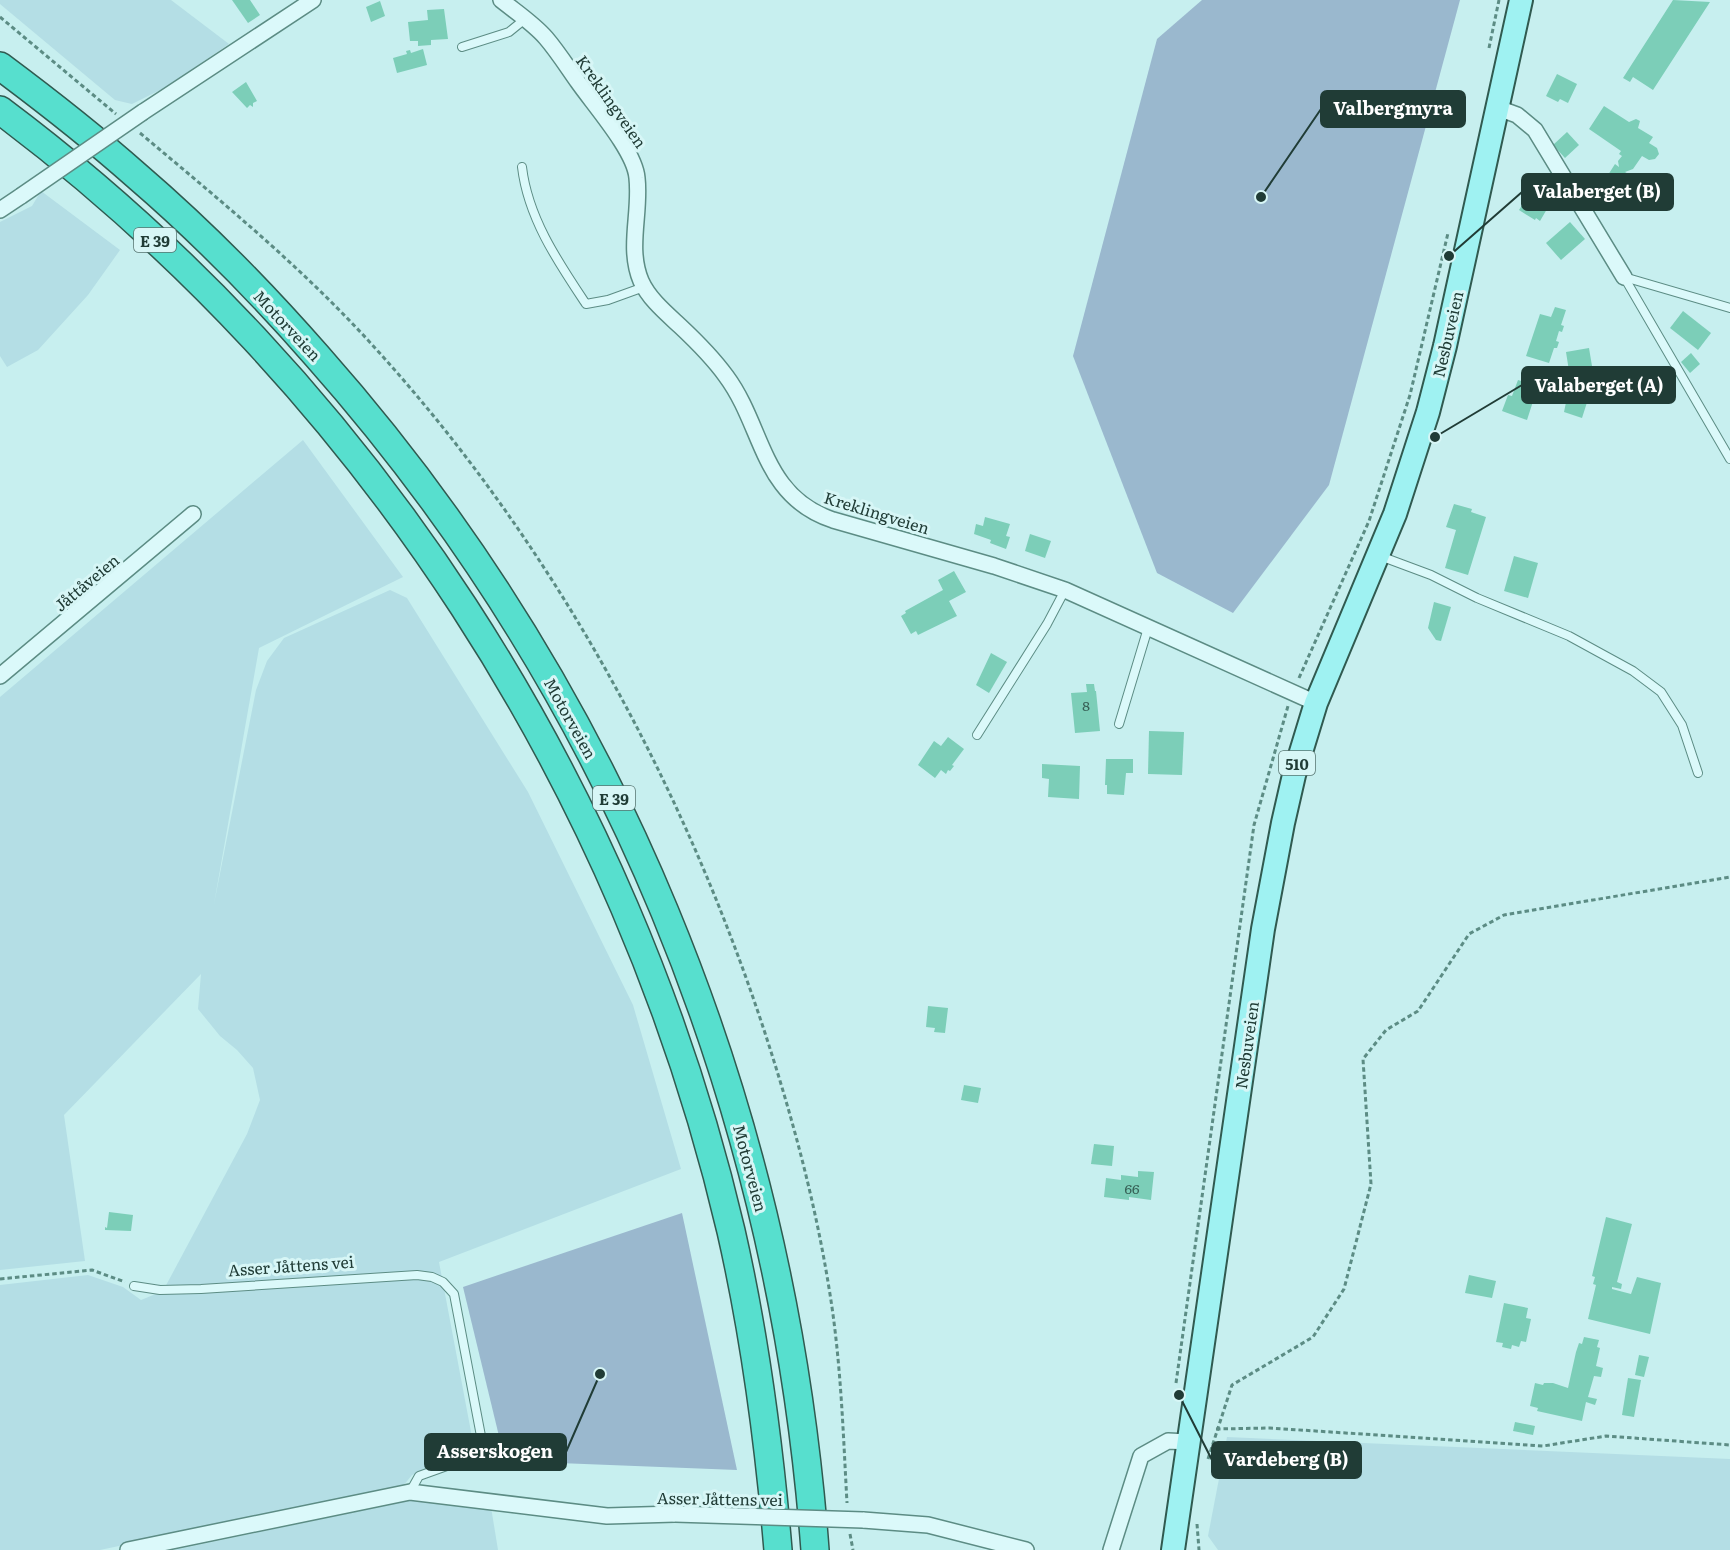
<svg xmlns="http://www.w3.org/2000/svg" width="1730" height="1550" font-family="Literata,serif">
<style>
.farmland{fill:#b4dee5}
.green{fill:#9ab8ce}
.building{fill:#7cceb8}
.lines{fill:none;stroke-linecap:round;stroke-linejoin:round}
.service-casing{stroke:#5c8c84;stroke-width:10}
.minor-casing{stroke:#5c8c84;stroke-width:18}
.primary-casing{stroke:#305a50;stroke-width:26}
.motorway-casing{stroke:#305a50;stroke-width:30}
.path{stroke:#5c8c84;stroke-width:3;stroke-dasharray:4.5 3;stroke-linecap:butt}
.service{stroke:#dbf9fa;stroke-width:8}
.minor{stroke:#dbf9fa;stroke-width:15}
.primary{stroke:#9ff2f2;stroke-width:22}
.motorway{stroke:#57dfce;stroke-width:27}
.minor-bridge-casing{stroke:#5c8c84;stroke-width:18;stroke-linecap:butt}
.minor-bridge{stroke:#dbf9fa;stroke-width:15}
.labels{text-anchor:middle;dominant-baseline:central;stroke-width:6;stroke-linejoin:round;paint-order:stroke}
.number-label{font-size:14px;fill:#376056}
.shield{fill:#d7f6f6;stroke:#577470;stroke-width:1.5}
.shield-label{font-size:15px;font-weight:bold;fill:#203c36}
.street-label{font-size:16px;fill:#203c36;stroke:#d7f6f6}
.leader{fill:none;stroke:#203c36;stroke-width:2}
.callout-dot{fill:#203c36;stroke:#d7f6f6;stroke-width:2}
.callout{fill:#203c36;stroke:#203c36;stroke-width:2}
.callout-label{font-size:18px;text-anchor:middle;font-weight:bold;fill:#fff}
</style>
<rect width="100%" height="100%" fill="#c7efef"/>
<!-- farmland -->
<g class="farmland">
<path d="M0 0H171L229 44 166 87 132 104 115 100 0 4Z"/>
<path d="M41 191 120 250 88 295 38 350 7 367 0 356V222L32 206Z"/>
<path d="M303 440 403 577 259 648 214 904 256 690 267 661 284 638 390 590 407 598 528 792 633 1005 681 1169 439 1262 472 1437 464 1456 453 1462 412 1475 403 1486 100 1550H0V1285L88 1275 123 1287 141 1300 163 1291 247 1134 260 1100 253 1068 237 1050 220 1036 198 1009 201 974 64 1115 85 1261 0 1270V697Z"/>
<path d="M1227 1437 1730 1459V1550H1218L1208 1536Z"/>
<path d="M413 1500 491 1507 498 1550H174Z"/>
</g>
<!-- green -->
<g class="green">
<path d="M1202 0H1460L1329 485 1233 613 1157 573 1073 356 1157 39Z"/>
<path d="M682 1213 737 1470 505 1461 463 1287Z"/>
</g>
<!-- building -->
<g class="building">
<path d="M232 0H250L260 15 248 23Z"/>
<path d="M1673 0 1710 2 1653 90 1633 77 1630 82 1623 78Z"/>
<path d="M380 1 385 16 371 22 366 7Z"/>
<path d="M444 9 448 39 431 40V45L418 46V41H410L408 22 428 20 427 10Z"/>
<path d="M423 49 427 65 397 73 393 58 407 54 406 51 410 50 411 53Z"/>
<path d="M1557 74 1577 84 1568 103 1560 99 1558 102 1546 96Z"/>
<path d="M246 82 257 101 253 103V107L250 105 247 108 232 92Z"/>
<path d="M1604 106 1629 122 1636 119 1640 121 1638 128 1653 137 1649 143 1657 148 1659 154 1655 159 1649 160 1642 156 1633 169 1625 172 1630 175 1623 185 1608 175 1615 164 1619 167 1618 161 1622 156 1619 154 1621 151 1589 129Z"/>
<path d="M1567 132 1579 145 1565 158 1553 145Z"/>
<path d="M1533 188 1549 199 1543 207 1547 209 1540 221 1536 218 1535 220 1519 210Z"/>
<path d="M1570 222 1585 239 1561 260 1546 243Z"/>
<path d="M1555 307 1566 310 1561 325 1564 326 1562 332 1559 331 1556 341 1559 342 1557 348H1554L1549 363 1526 356 1540 314 1551 317Z"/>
<path d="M1683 311 1711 333 1698 350 1670 328Z"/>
<path d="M1589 348 1592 366 1613 372 1606 393 1599 390 1597 395 1590 393 1582 418 1564 412 1570 383 1576 370 1569 371 1566 352Z"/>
<path d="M1691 353 1700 364 1690 373 1681 362Z"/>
<path d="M1518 380 1538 386 1527 420 1502 411 1508 395 1512 396Z"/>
<path d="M1454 504 1472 509 1471 512 1486 517 1468 575 1445 568 1456 530 1446 527Z"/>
<path d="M985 517 1010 524 1006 536 1010 537 1006 549 990 543 991 540 974 534 976 524 983 526Z"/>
<path d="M1030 534 1051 541 1045 558 1025 551Z"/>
<path d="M1514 556 1538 563 1528 598 1504 591Z"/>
<path d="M954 571 966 592 949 601 957 616 918 635 916 631 911 634 901 616 906 613 905 611 943 590 938 580Z"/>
<path d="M1434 602 1451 607 1441 641 1436 640 1428 628Z"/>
<path d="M991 653 1007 662 989 693 976 685Z"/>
<path d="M1086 684H1094L1095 691H1096L1100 731 1075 733 1071 693 1087 692Z"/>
<path d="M1149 731 1184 732 1182 775 1148 774Z"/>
<path d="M948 737 964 749 952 765 954 766 950 771 948 770 946 774 941 770 935 778 918 765 934 741 941 746Z"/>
<path d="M1106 759H1133V773H1126L1124 795 1107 794V785H1105Z"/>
<path d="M1042 764 1080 766 1079 799 1048 797 1049 779 1042 778Z"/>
<path d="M928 1006 948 1008 945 1033 934 1032 935 1028 926 1027Z"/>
<path d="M964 1085 981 1088 978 1103 961 1100Z"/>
<path d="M1094 1144 1114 1146 1112 1166 1091 1164Z"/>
<path d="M1138 1171 1154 1172 1151 1200 1129 1197V1200L1104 1197 1106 1178 1121 1180V1175L1138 1177Z"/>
<path d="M109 1212 133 1215 131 1231 105 1230V1227L107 1228Z"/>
<path d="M1606 1217 1632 1224 1617 1282 1622 1284 1621 1289 1612 1287V1289L1631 1294 1637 1277 1661 1283 1650 1334 1588 1319 1596 1285 1593 1284 1595 1277 1592 1276Z"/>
<path d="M1469 1275 1496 1281 1492 1298 1465 1293Z"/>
<path d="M1504 1303 1528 1308 1526 1318 1531 1319 1526 1342 1521 1341 1519 1347 1512 1345 1511 1349 1502 1347 1503 1343 1496 1342Z"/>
<path d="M1584 1337 1599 1340 1597 1347 1600 1348 1596 1366 1603 1368 1601 1377 1594 1376 1588 1397 1597 1399 1595 1405 1586 1402 1582 1421 1537 1411 1538 1408 1530 1406 1535 1383 1543 1385 1544 1383H1553L1568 1388 1576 1352 1579 1343 1582 1344Z"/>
<path d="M1639 1355 1649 1357 1644 1377 1635 1375Z"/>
<path d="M1628 1378 1641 1380 1634 1417 1622 1415Z"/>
<path d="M1515 1422 1535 1426 1533 1435 1513 1431Z"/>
</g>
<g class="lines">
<!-- service casing -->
<g class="service-casing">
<g id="service">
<path d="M462 47 509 32 525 19"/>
<path d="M522 167C528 218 558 262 586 304L608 300 644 287"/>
<path d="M1624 277 1730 459"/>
<path d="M1624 277 1730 308"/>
<path d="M1380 556 1431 575 1477 598 1569 636 1633 671 1661 692 1682 725 1698 773"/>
<path d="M1119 724 1148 628"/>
<path d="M977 735 1047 624 1065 590"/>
<path d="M134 1286 160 1290 201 1289 417 1275 432 1277 443 1282 454 1294 481 1436 477 1448 469 1458 419 1476 410 1492"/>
</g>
</g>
<!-- minor casing -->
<g class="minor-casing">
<g id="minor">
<path d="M501 0C516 12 534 24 546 38 558 52 568 68 578 82 594 105 635 151 637 178 641 213 627 248 641 281 649 299 666 313 680 326 696 341 713 358 726 376 764 427 761 496 833 520L994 566 1065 590 1316 703"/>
<path d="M1498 108 1517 115 1535 130 1624 277"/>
<path d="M143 112 313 0"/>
<path d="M0 210 21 196"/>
<path d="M0 676 193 514"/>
<path d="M863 1520 928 1525 1026 1550"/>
<path d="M128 1550 410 1492 607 1516 675 1514"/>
<path d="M1111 1550 1141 1456 1168 1441 1188 1442"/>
</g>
</g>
<!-- primary casing -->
<g class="primary-casing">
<path id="primary" d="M1173 1550 1263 929 1283 823 1294 775 1316 703 1395 514 1428 412 1445 346 1521 0"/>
</g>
<!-- motorway casing -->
<g class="motorway-casing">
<g id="motorway">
<path d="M0 66C47 101 93 137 137 176 201 231 261 292 317 356 613 690 782 1105 815 1550"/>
<path d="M0 110C366 384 627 787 731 1231 755 1336 769 1443 778 1550"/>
</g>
</g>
<!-- path -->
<g class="path">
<path d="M0 17 116 114"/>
<path d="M1489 48 1499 0"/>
<path d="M140 133C222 202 304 269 376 349 553 544 683 783 765 1033 792 1116 815 1201 829 1288 841 1360 843 1431 847 1503"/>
<path d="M1299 678 1369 521 1410 395 1448 233"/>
<path d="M0 1279 92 1270 125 1282"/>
<path d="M1176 1383 1254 825 1288 706"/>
<path d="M1216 1429 1270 1428 1543 1446 1606 1436 1730 1445"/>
<path d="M1208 1459 1232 1385 1313 1337 1344 1289 1371 1184 1363 1059 1386 1030 1418 1011 1469 934 1504 915 1730 877"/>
<path d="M1197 1524 1199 1550"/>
<path d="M850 1534 853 1550"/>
</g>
<!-- service -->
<use href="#service" class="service"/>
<!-- minor -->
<use href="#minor" class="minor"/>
<!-- primary -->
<use href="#primary" class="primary"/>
<!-- motorway -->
<use href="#motorway" class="motorway"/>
<!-- minor-bridge casing -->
<g class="minor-bridge-casing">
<g id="minor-bridge">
<path d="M21 196 143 112"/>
<path d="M675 1514 863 1520"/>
</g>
</g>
<!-- minor-bridge -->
<use href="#minor-bridge" class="minor-bridge"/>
</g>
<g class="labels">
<!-- number labels -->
<g class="number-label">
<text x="1086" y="705">8</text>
<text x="1132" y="1188">66</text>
</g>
<!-- shield labels -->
<g class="shield">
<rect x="134" y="228" width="42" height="24" rx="4.5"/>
<rect x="1279" y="751" width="36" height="24" rx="4.5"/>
<rect x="593" y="786" width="42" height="24" rx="4.5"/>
</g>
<g class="shield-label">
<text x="155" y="240">E 39</text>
<text x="1297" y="763">510</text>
<text x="614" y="798">E 39</text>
</g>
<!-- street labels -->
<g class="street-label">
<text transform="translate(612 101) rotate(55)">Kreklingveien</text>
<text transform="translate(288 325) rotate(47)">Motorveien</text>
<text transform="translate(1447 334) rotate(-77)">Nesbuveien</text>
<text transform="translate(877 512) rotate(17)">Kreklingveien</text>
<text transform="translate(86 582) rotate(-40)">Jåttåveien</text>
<text transform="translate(571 718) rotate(61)">Motorveien</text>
<text transform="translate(1246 1045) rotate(-82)">Nesbuveien</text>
<text transform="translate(751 1168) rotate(75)">Motorveien</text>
<text transform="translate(291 1265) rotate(-4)">Asser Jåttens vei</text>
<text transform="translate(720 1498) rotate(1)">Asser Jåttens vei</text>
</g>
</g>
<!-- callouts -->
<path class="leader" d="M1261 197L1321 109M1449 256L1522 192M1435 437L1522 385M600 1374L566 1452M1179 1395L1212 1460"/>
<g class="callout-dot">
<circle cx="1261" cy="197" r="6"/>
<circle cx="1449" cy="256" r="6"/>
<circle cx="1435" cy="437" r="6"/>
<circle cx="600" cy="1374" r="6"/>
<circle cx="1179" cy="1395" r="6"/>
</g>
<g class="callout">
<rect x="1321" y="91" width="144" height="36" rx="6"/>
<rect x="1522" y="174" width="151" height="36" rx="6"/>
<rect x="1522" y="367" width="153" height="36" rx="6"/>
<rect x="425" y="1434" width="141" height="36" rx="6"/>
<rect x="1212" y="1442" width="149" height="36" rx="6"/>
</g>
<g class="callout-label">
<text x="1393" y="115">Valbergmyra</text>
<text x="1597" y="198">Valaberget (B)</text>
<text x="1599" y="392">Valaberget (A)</text>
<text x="495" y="1458">Asserskogen</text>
<text x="1286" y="1466">Vardeberg (B)</text>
</g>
</svg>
